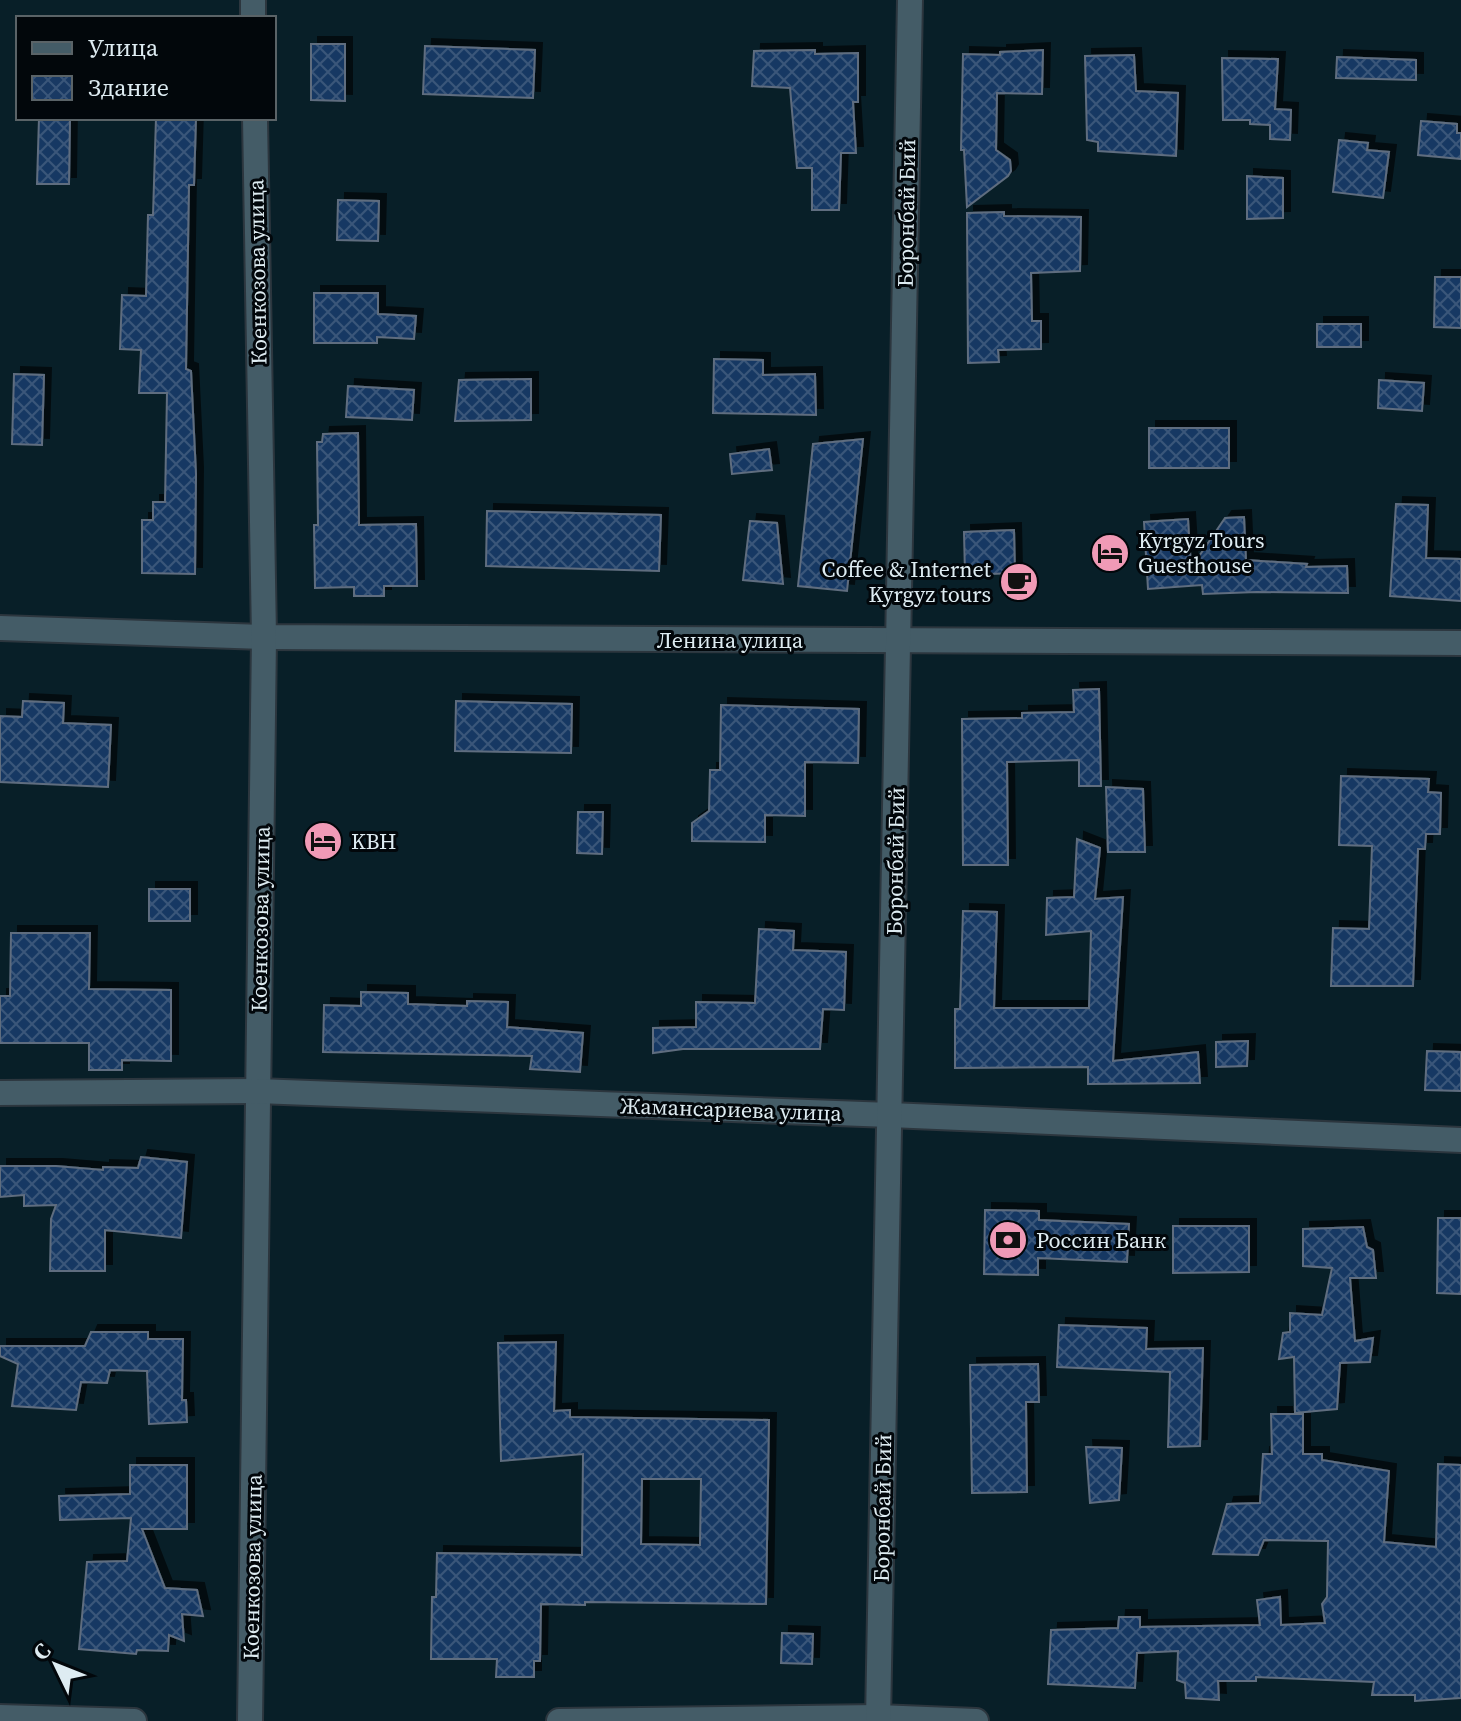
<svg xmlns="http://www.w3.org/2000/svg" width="1461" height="1721" font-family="'Source Serif 4',serif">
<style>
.building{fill:url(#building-cross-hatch);stroke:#5f6d7f;stroke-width:2;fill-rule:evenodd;filter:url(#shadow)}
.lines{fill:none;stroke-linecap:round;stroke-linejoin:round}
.street-casing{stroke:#2c363e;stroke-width:28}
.secondary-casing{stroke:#2c363e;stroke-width:28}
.street{stroke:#445c67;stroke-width:24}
.secondary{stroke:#445c67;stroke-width:24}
.labels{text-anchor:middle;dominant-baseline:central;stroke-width:6;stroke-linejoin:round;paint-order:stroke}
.street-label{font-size:22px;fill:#deecf2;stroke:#02070b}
.poi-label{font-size:22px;fill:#deecf2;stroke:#02070b;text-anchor:start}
</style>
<defs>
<pattern id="building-cross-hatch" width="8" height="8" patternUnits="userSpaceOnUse" patternTransform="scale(2)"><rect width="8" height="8" fill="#193963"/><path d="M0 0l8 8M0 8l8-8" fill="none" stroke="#3a567a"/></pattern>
<filter id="shadow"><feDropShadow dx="7" dy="-7" stdDeviation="0" flood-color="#0009"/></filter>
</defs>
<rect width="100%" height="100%" fill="#081f28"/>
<!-- building -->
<g class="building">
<path d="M311 44H345V101L311 100Z"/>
<path d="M425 46 535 50 533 98 423 94Z"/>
<path d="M815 50V54L858 53V102H853L856 153H841L839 210H812V168H797L790 88 752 86 754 51Z"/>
<path d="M1043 50 1042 94 997 93 996 150 1010 160 1011 171 1008 176 967 207 964 150H961L963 54 1000 55V52Z"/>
<path d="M1134 55 1136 91 1178 93 1176 156 1098 151V142L1087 140 1085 56Z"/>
<path d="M1337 57 1416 60V80L1336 78Z"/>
<path d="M1222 58 1278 59 1275 109 1291 110 1290 140 1270 139V125L1250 124V120H1223Z"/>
<path d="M39 118H70L69 184H37Z"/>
<path d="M156 118H196L194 185H189L186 369 191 371 196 474 195 574 142 573V520H153V502H165L167 393H139L141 350 120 349 122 295 146 296 148 215H153Z"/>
<path d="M1421 121 1457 124V133H1461V159L1418 155Z"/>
<path d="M1339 140 1368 143 1367 150 1389 152 1383 198 1333 192Z"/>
<path d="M1247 176 1283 178V218L1247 219Z"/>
<path d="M338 200 379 201 378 241 337 240Z"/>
<path d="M1004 212V216L1081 217 1080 271 1031 273 1032 321H1041V349L998 350 999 362 968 363 967 213Z"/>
<path d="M1435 277H1461V328L1434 327Z"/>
<path d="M314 293H378V314L416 316 414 339 377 337V343H314Z"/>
<rect x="1317" y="324" width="44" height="23"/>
<path d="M714 359 763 360V375L815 374 816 415 713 413Z"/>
<path d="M14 374 44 375 42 445 12 444Z"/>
<path d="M531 379V420L455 421 459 380Z"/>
<path d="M1379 380 1424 383 1422 411 1378 408Z"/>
<path d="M348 386 414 390 412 420 346 417Z"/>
<rect x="1149" y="428" width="80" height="40"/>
<path d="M358 433 359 525 416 524 417 586H384V596H354V587L315 588 314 525H318L317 442H322L323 434Z"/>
<path d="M863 439 847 591 798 586 813 444Z"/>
<path d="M769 449 772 470 732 474 730 454Z"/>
<path d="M1396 504 1428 505 1426 558 1461 559V601L1390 596Z"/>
<path d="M487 511 661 515 659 571 486 566Z"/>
<path d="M1244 517 1246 560 1307 564 1306 567 1347 566 1348 593 1257 592 1203 594 1202 585 1148 589 1144 522 1188 519 1191 568 1225 518Z"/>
<path d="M750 521 777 523 783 584 743 580Z"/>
<path d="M1014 530 1015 573 965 575 964 532Z"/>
<path d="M1099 689 1101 786H1079V760L1007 762 1008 865H963L962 719 1022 718V713L1074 712 1073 690Z"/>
<path d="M23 701 64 703 63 723 111 725 108 787 0 782V716L22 717Z"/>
<path d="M456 701 572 704 571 753 455 751Z"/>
<path d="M721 705 859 709 858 763 805 762V816L765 815V842L692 841V823L709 811 710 770H720Z"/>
<path d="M1341 776 1429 779 1428 792 1441 793 1440 834H1426L1425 849H1418L1413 986H1331L1333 928 1369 929 1372 846 1339 845Z"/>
<path d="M1106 787 1143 789 1145 852H1108Z"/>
<path d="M578 812H603L602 854 577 853Z"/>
<path d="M1077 839 1100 848 1095 899 1123 897 1113 1061 1198 1052 1200 1083 1088 1084V1067L955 1068V1009H960L963 911 997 912 994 1008H1089L1091 931 1046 935 1047 898 1074 897Z"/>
<rect x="149" y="889" width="41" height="32"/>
<path d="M759 929 794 931 793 950 846 952 844 1010 823 1009 820 1049H683L653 1053V1028L696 1027V1002L755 1003Z"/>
<path d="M11 933H90L89 989 171 990V1061L122 1060V1070H89V1043H0V996H10Z"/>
<path d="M361 992 408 993V1004L467 1006V1001L508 1002 507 1027 583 1033 580 1072 530 1069 532 1056 323 1052 324 1005 361 1006Z"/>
<path d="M1248 1041 1247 1066 1216 1067V1042Z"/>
<path d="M1427 1051 1461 1052V1091L1425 1090Z"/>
<path d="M141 1157 187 1162 181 1238 105 1230V1271H50L51 1219 56 1205 24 1206V1195L0 1197V1166H56L103 1170V1167L138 1168Z"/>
<path d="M985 1210 1039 1211V1220L1129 1224 1127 1262 1038 1258V1275L984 1274Z"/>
<path d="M1438 1218H1461V1294L1437 1293Z"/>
<path d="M1173 1226H1249V1272L1173 1273Z"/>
<path d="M1363 1227 1367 1247 1373 1250 1376 1278H1350L1355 1341 1373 1338 1370 1362 1340 1363 1337 1409 1295 1413 1294 1357 1279 1359 1283 1333 1290 1332V1313L1322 1315 1332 1268 1303 1266V1229Z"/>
<path d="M1059 1325 1147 1328 1146 1349 1203 1348 1200 1446 1168 1447 1170 1372 1057 1367Z"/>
<path d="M91 1332H148V1339H183L182 1400H186L187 1422 149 1424 147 1371 110 1370 107 1383 81 1382 76 1410 12 1406 18 1364 0 1356V1346H85Z"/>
<path d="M556 1342 554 1411 570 1410V1417L769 1420 766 1604 585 1602V1605L541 1604 540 1661H534V1677H496L497 1659H431L432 1597H436L437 1553 582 1555 583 1454 501 1461 498 1343ZM642 1479H701L700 1545 641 1544Z"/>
<path d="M1038 1364 1039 1402H1026L1027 1492 972 1493 970 1365Z"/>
<path d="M1271 1414H1303V1454H1322V1460L1389 1471 1384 1542 1436 1547 1438 1464 1461 1465V1698L1415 1701V1695H1372L1374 1682 1256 1677V1681H1218L1219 1700 1186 1698 1185 1683 1177 1680 1178 1651 1137 1653 1135 1688 1048 1684 1051 1630 1118 1628 1119 1617H1140V1627L1260 1625 1257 1600 1280 1597 1281 1625 1325 1623 1322 1604 1327 1597 1328 1541 1264 1540 1258 1555 1213 1554 1227 1504 1260 1503 1263 1454H1272Z"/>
<path d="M1086 1447 1122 1448 1119 1500 1090 1503Z"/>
<path d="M130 1465H187V1529H142L165 1588 197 1590 203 1616 182 1614 184 1641 169 1635 168 1651 137 1650 136 1654 79 1649 87 1562 127 1561 131 1518 60 1520 59 1496 130 1494Z"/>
<path d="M782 1633 813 1634 812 1664 781 1663Z"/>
</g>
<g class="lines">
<!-- street casing -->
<g class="street-casing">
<g id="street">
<path d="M253 0V18"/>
<path d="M0 628 264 637 1461 643"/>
<path d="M0 1717 134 1721"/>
<path d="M250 1721 264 637 255 118"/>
<path d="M559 1721 878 1717 976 1721"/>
</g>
</g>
<!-- secondary casing -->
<g class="secondary-casing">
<g id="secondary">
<path d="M0 1093 257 1091 890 1115 1461 1140"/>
<path d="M878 1721 910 0"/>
</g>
</g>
<!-- street -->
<use href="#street" class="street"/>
<!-- secondary -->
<use href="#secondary" class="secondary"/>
</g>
<!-- icons -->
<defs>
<g id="hotel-disc" transform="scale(2)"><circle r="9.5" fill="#f09ab6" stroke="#02070b"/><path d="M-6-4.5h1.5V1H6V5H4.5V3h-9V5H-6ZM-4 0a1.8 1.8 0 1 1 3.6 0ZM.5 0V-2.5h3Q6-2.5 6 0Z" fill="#111"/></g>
<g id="cafe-disc" transform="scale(2)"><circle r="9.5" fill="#f09ab6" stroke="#02070b"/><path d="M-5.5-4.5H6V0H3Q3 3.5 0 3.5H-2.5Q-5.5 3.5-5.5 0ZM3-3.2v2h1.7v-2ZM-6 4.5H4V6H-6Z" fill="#111"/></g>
<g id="bank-disc" transform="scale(2)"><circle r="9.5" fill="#f09ab6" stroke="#02070b"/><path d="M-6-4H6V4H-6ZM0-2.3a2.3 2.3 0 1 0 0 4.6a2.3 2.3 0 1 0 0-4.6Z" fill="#111"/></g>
</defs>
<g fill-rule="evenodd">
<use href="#hotel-disc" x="1110" y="553"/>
<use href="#cafe-disc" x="1019" y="582"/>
<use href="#hotel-disc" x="323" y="841"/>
<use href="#bank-disc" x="1008" y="1240"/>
</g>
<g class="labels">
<!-- street labels -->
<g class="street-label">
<text transform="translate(906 213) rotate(-89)">Боронбай Бий</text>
<text transform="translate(257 272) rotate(-91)">Коенкозова улица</text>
<text x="730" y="640">Ленина улица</text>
<text transform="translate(895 861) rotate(-89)">Боронбай Бий</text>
<text transform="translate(260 919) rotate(-89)">Коенкозова улица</text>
<text transform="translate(731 1109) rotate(2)">Жамансариева улица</text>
<text transform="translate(882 1508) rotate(-89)">Боронбай Бий</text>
<text transform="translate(252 1567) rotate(-89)">Коенкозова улица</text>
</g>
<!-- poi labels -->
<g class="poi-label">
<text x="1138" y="540">Kyrgyz Tours<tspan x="1138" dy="25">Guesthouse</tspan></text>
<text x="991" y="569" text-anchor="end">Coffee &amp; Internet<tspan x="991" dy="25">Kyrgyz tours</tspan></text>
<text x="351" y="841">KBH</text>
<text x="1036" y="1240">Россин Банк</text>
</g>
</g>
<!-- legend -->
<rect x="16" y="16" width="260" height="104" fill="#02070b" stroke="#5a6367" stroke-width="2"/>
<rect x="32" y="42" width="40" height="12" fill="#445c67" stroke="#5a6367" stroke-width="2"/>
<text x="88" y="56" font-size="24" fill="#deecf2">Улица</text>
<rect x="32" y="76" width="40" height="24" fill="url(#building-cross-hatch)" stroke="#5a6367" stroke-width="2"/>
<text x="88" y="96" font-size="24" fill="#deecf2">Здание</text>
<!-- north arrow -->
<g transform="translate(56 1665) rotate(313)" stroke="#02070b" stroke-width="6" paint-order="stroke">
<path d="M0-6L14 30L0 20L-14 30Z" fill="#deecf2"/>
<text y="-12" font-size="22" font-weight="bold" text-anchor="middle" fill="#deecf2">С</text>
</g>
</svg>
